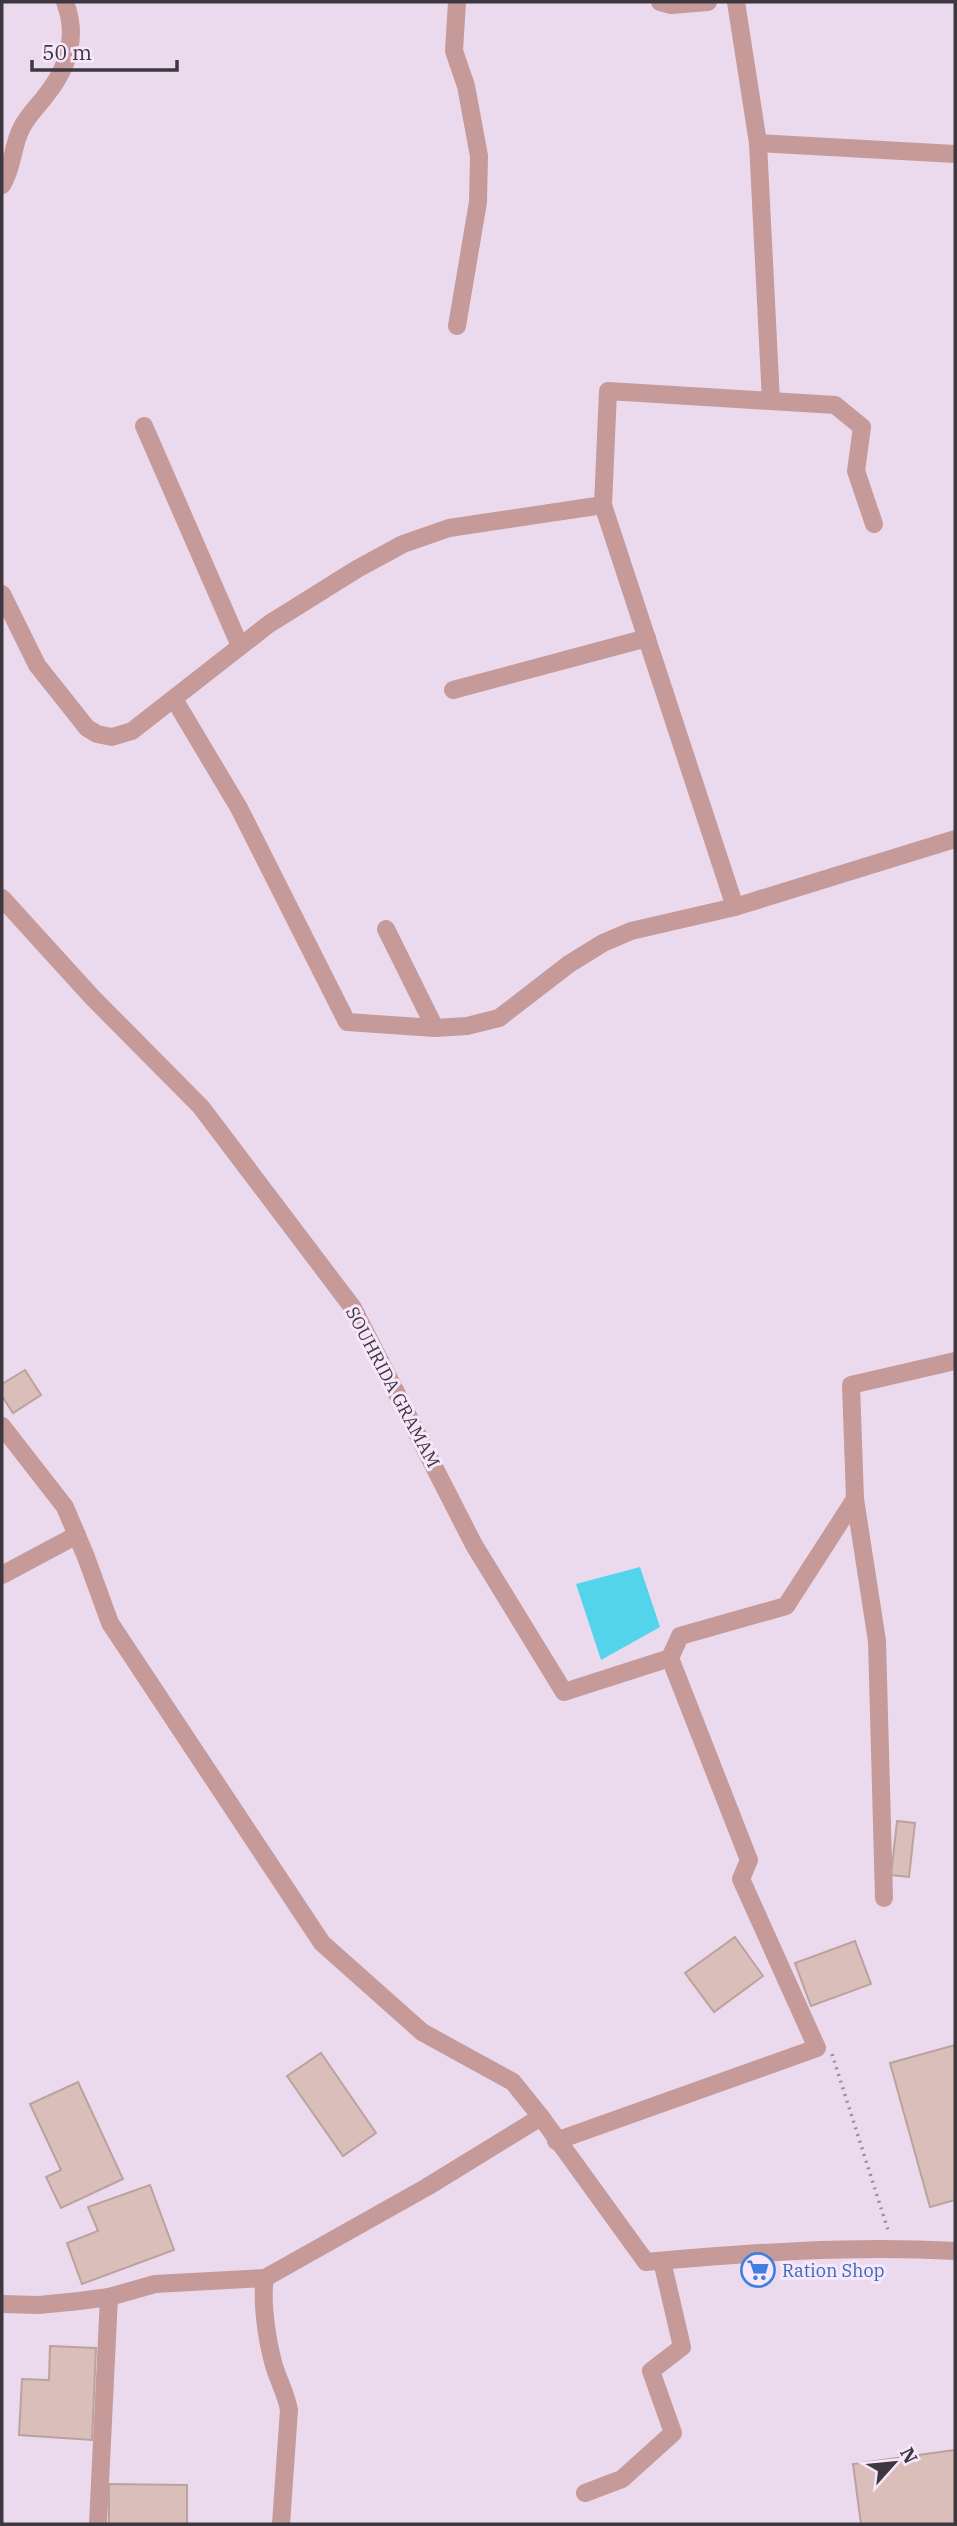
<svg xmlns="http://www.w3.org/2000/svg" width="957" height="2526" font-family="'IBM Plex Serif',serif">
<style>
.water{fill:#54d4eb}
.building{fill:#d9beb9;stroke:#bca19d;stroke-width:2}
.lines{fill:none;stroke-linecap:round;stroke-linejoin:round}
.path{stroke:#9a8e9c;stroke-width:3.5;stroke-dasharray:2 5;stroke-linecap:butt}
.minor{stroke:#c59a98;stroke-width:18}
.labels{text-anchor:middle;dominant-baseline:central;stroke-width:6;stroke-linejoin:round;paint-order:stroke}
.street-label{font-size:18px;fill:#3d373f;stroke:#f8e7fb}
.shop-label{font-size:18px;fill:#366cbe;stroke:#f8e7fb;text-anchor:start}
</style>
<rect width="100%" height="100%" fill="#ebdaee"/>
<!-- water -->
<path class="water" d="M640 1567 660 1627 601 1660 576 1584Z"/>
<!-- building -->
<g class="building">
<path d="M25 1370 41 1395 13 1413 2 1396V1384Z"/>
<path d="M897 1821 915 1823 909 1877 891 1875Z"/>
<path d="M735 1937 763 1976 714 2012 685 1973Z"/>
<path d="M855 1941 871 1984 811 2006 795 1963Z"/>
<path d="M955 2045V2200L930 2207 890 2063Z"/>
<path d="M321 2053 376 2133 343 2156 287 2076Z"/>
<path d="M78 2082 123 2179 61 2208 46 2177 61 2170 30 2104Z"/>
<path d="M150 2185 174 2250 82 2284 67 2243 98 2231 88 2207Z"/>
<path d="M50 2346 96 2348 92 2440 19 2435 22 2379 49 2380Z"/>
<path d="M955 2450V2524H861L853 2464Z"/>
<path d="M109 2484 187 2485V2524H109Z"/>
</g>
<g class="lines">
<!-- path -->
<path class="path" d="M832 2054 888 2230"/>
<!-- minor -->
<g class="minor">
<path d="M457 2 454 51 466 86 479 156 478 202 457 326"/>
<path d="M660 2 671 5 708 2"/>
<path d="M736 2 758 143 955 154"/>
<path d="M758 143 771 401"/>
<path d="M2 185C13 168 12 147 21 129 27 116 39 105 47 94 69 66 78 36 65 2"/>
<path d="M144 426 240 646"/>
<path d="M2 594 37 665 87 728 97 734 112 737 132 731 269 624 357 569 403 544 449 528 603 505"/>
<path d="M453 690 647 638"/>
<path d="M174 699 239 808 347 1022 435 1028 467 1026 499 1018 569 964 603 943 631 931 735 907 955 839"/>
<path d="M2 898 92 997 201 1107 353 1308 474 1545 564 1692 670 1658"/>
<path d="M735 907 603 505 608 391 835 405 862 427 856 471 874 524"/>
<path d="M386 929 435 1028"/>
<path d="M2 1426 65 1507 86 1557 110 1623 322 1943 422 2032 513 2082 541 2117"/>
<path d="M855 1499 877 1641 884 1898"/>
<path d="M2 1575 77 1535"/>
<path d="M556 2141 817 2048 741 1879 749 1860 670 1658 680 1636 786 1606 855 1499 851 1385 955 1361"/>
<path d="M265 2278C261 2300 267 2340 273 2362 277 2378 286 2393 289 2410L281 2524"/>
<path d="M2 2304 39 2305 79 2301 109 2297 155 2284 265 2278 427 2187 541 2117 646 2262C748 2253 853 2245 955 2251"/>
<path d="M585 2493 622 2479 673 2433 651 2371 682 2347 662 2261"/>
<path d="M98 2524 109 2297"/>
</g>
</g>
<!-- icons -->
<defs>
<g id="supermarket-ring" transform="scale(1.75)"><circle r="9.5" fill="#f8e7fb" stroke="#3f7fe0" stroke-width="1.5"/><path d="M-6-5.5h2.5l.6 2H6L4.5 2H-2.5L-4.4-4H-6ZM-1.5 3.2a1.3 1.3 0 1 0 .1 0ZM3 3.2a1.3 1.3 0 1 0 .1 0Z" fill="#3f7fe0"/></g>
</defs>
<g fill-rule="evenodd">
<use href="#supermarket-ring" x="758" y="2270"/>
</g>
<g class="labels">
<!-- street labels -->
<g class="street-label">
<text transform="translate(393 1387) rotate(62)">SOUHRIDA GRAMAM</text>
</g>
<!-- shop labels -->
<g class="shop-label">
<text x="782" y="2270">Ration Shop</text>
</g>
</g>
<!-- border -->
<rect width="957" height="2526" fill="none" stroke="#3d373f" stroke-width="7"/>
<!-- north arrow -->
<g transform="translate(894 2463) rotate(63)" stroke="#f8e7fb" stroke-width="5" paint-order="stroke">
<path d="M0-5L12 26L0 18L-12 26Z" fill="#3d373f"/>
<text y="-10" font-size="19" font-weight="bold" text-anchor="middle" fill="#3d373f">N</text>
</g>
<!-- scale -->
<path d="M32 60v10h145v-10" fill="none" stroke="#3d373f" stroke-width="3.5"/>
<text x="42" y="60" font-size="21" fill="#3d373f" stroke="#f8e7fb" stroke-width="5" paint-order="stroke">50 m</text>
</svg>
